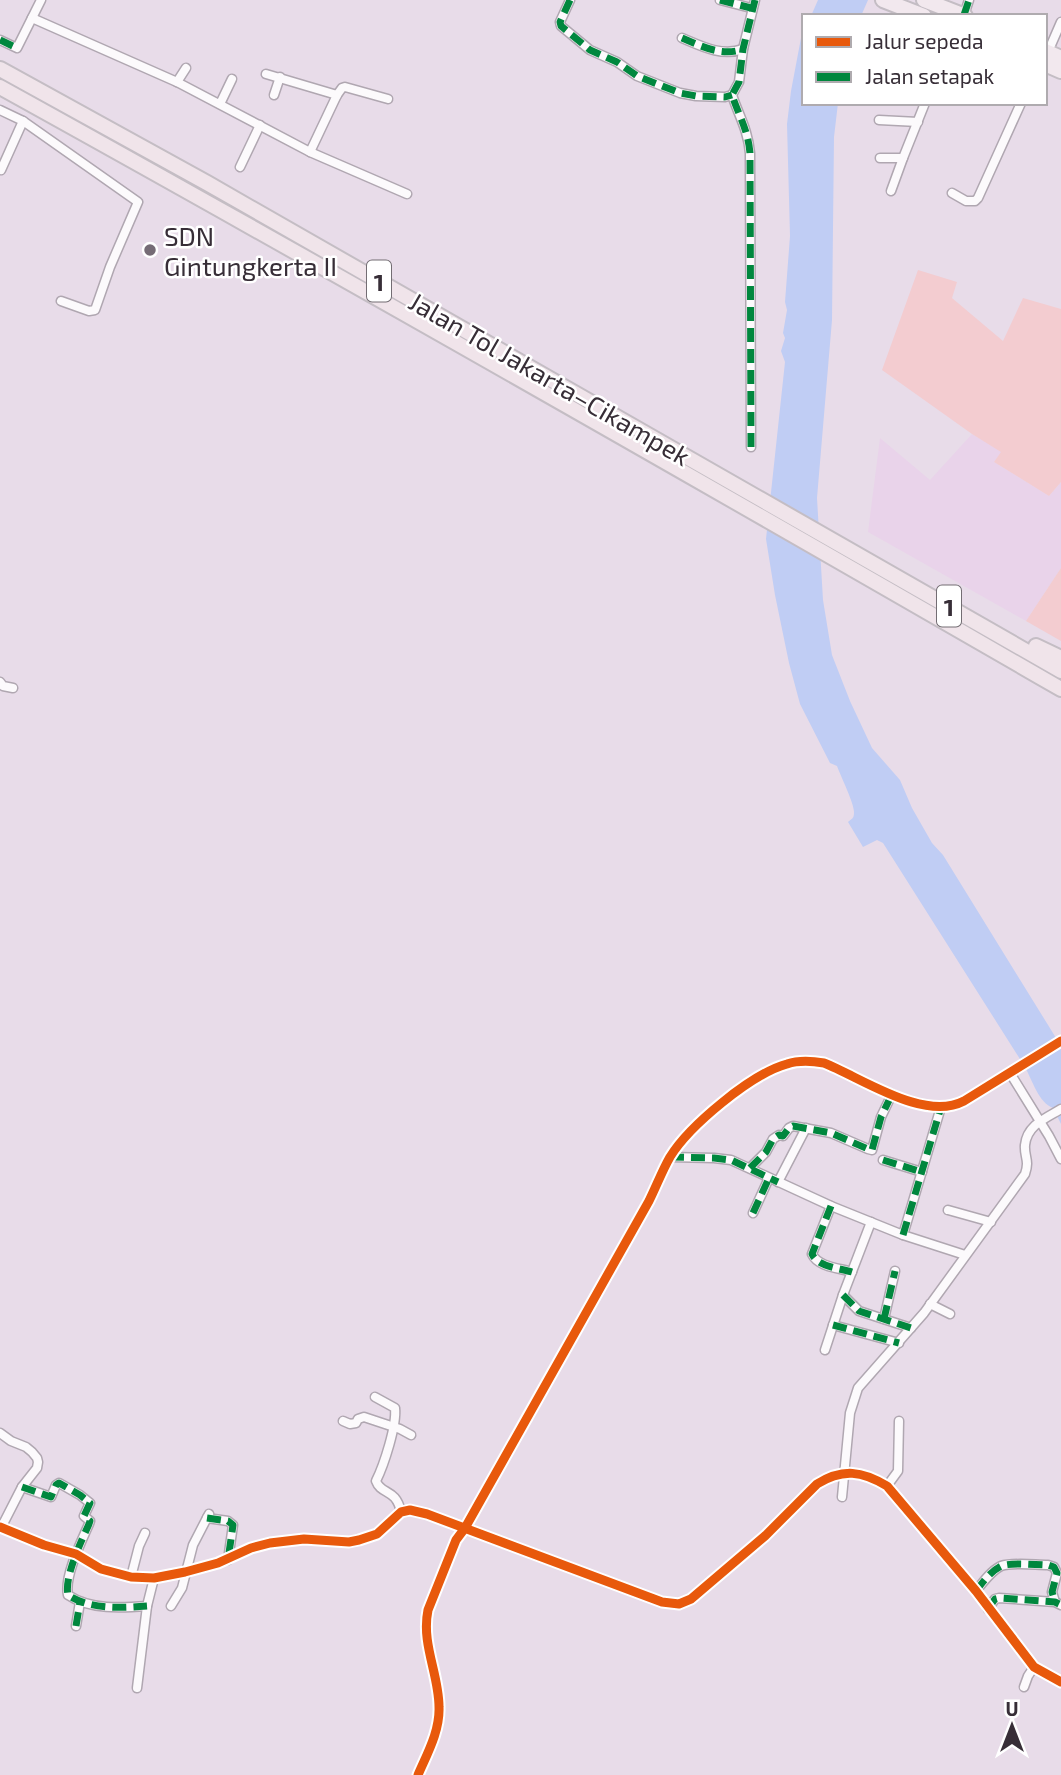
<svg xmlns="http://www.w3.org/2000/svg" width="1061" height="1775" font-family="'Exo 2',sans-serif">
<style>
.built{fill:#e9d3ea}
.green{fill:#f3ccd0}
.water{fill:#c0cdf4}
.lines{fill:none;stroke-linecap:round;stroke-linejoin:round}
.minor-casing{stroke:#b0a7b1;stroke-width:11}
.trunk-casing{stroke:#c4bdc4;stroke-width:18}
.motorway-casing{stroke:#c4bdc4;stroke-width:18}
.minor{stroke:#fcfafc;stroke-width:8}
.trunk{stroke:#f2e8ee;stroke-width:14}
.motorway{stroke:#f0e4ea;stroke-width:14}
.quiet{stroke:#00873e;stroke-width:7;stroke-dasharray:14 7;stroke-linecap:butt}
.cycleway-casing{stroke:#fff;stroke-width:13}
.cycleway{stroke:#e8590c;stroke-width:9}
.poi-dot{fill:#756b75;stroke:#fff;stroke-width:2.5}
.labels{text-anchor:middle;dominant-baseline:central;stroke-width:5;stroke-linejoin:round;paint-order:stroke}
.shield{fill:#fff;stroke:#736d73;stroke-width:2}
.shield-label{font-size:24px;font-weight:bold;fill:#372e37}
.poi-label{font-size:26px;fill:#372e37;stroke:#fff;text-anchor:start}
.street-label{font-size:26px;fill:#372e37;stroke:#fff}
</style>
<rect width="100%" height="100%" fill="#e8dce9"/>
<!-- built -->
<path class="built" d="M972 434 1002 452 994 462 1049 496 1061 482V568L1026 621 868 532 880 438 930 480Z"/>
<!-- green -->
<g class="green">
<path d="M918 270 957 282 952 298 1003 341 1023 298 1061 309V482L1049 496 994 462 1001 452 972 434 882 370Z"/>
<path d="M1061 568V641L1026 621Z"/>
</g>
<!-- water -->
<g class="water">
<path d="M818 0H868L861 16H811Z"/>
<path d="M804 32V103H838L834 137 832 320 817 498 823 600 832 655 850 701 872 748 900 780 912 808 932 843 943 855 1061 1046V1124L1053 1108C1039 1103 1032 1080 1025 1067L883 843 877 840 863 847 848 822C852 818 854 819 854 812 854 803 841 777 837 766L830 763 800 704 789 663 775 595 766 539 785 362 781 351 785 338 783 333 787 310 785 302 790 236 787 124 791 91 801 38Z"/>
</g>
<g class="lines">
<!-- minor casing -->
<g class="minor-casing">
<g id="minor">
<path d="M570 0 560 22 561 26 590 50 617 62 637 76 680 93 696 96 725 97 732 95"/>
<path d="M720 0 751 8"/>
<path d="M964 15 969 0"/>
<path d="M32 18 177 82 310 152 407 194"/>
<path d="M682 38C701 46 722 57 743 49"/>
<path d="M0 40 17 48 41 0"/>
<path d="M1048 52 1061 22"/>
<path d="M266 74 337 95"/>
<path d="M177 82 186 68"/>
<path d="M274 95 280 77"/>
<path d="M220 104 232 79"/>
<path d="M0 110 23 121 138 202 110 267 95 310 89 311 61 301"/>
<path d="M879 120 918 122"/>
<path d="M310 152 337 95 342 88 345 87 388 99"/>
<path d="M880 158H903L925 103"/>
<path d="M240 167 260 125"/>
<path d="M1 170 23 121"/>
<path d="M891 191 903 158"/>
<path d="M952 193 966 201H975L978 198 1021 103"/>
<path d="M751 447 750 153C748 130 739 116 732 95L739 82 743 49 755 0"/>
<path d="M0 682 3 686 13 688"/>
<path d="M1010 1073 1049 1136 1061 1159"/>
<path d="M670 1157 714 1158 731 1160 831 1206 903 1235 965 1255"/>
<path d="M883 1160 922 1172"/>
<path d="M750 1168 766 1152 773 1139 779 1135 783 1136 789 1128 793 1126 831 1133 868 1149 872 1150 881 1117 892 1094"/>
<path d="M778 1182 806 1128"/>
<path d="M831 1206 812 1254C818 1267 839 1268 852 1272"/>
<path d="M948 1210 991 1222"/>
<path d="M753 1213 769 1178"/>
<path d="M903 1235 941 1107"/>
<path d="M843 1295 859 1311 911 1328"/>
<path d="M930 1304 950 1314"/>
<path d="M884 1319 895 1271"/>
<path d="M833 1325 899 1343"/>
<path d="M825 1350 843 1295 871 1222"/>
<path d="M375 1397 395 1408C397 1425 384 1465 376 1481 381 1495 396 1488 401 1512"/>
<path d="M343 1421 350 1424 356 1423 358 1419 364 1417 400 1429 411 1435"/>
<path d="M0 1433 11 1441 26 1447 32 1452 37 1458 38 1462 37 1468 22 1487 1 1528"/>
<path d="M887 1486 898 1471 899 1421"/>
<path d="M22 1487 51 1497 56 1485 59 1483 80 1495 90 1503 84 1516 90 1521 89 1524C81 1542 64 1577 68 1595 90 1610 122 1608 147 1606"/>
<path d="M842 1497 850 1413 858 1388 924 1313 1025 1174C1030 1160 1024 1157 1025 1145 1027 1125 1046 1118 1061 1109"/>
<path d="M207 1518 228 1521 233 1525 228 1560"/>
<path d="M0 1527 44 1545 76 1554 101 1569 131 1577 154 1578 185 1572 218 1563 251 1548 270 1543 304 1539 349 1542 359 1540 377 1534 401 1512 410 1510 427 1514 662 1602 679 1604 691 1599 765 1536 817 1484C843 1468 862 1471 887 1486L976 1591 1034 1667 1061 1682"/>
<path d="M131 1577 139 1546 145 1533"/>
<path d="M976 1591C983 1582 991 1571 1001 1566 1013 1562 1035 1565 1048 1565L1054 1567 1057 1573 1052 1592 1055 1602"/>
<path d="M171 1606 182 1588 193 1545 209 1514"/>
<path d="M988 1609 995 1599 999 1598 1055 1602 1061 1605"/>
<path d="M76 1626 80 1602"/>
<path d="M1024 1687 1028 1676 1034 1667"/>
<path d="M137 1688 147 1606 154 1578"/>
<path d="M418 1775C427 1754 440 1731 439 1707 439 1674 421 1644 428 1610L456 1540 465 1528 649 1201C656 1187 662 1171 670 1157 689 1126 751 1074 787 1064 799 1060 812 1061 824 1063 862 1078 924 1122 964 1101L1061 1041"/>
</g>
</g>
<!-- trunk casing -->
<g class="trunk-casing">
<g id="trunk">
<path d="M883 0 924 16"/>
<path d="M924 0 965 16"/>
<path d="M1045 51 1061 58"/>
<path d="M1045 64 1061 71"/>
</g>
</g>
<!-- motorway casing -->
<g class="motorway-casing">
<g id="motorway">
<path d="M0 69 207 183 1061 671"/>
<path d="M0 87C356 284 709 486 1061 689"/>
<path d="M1036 646 1061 658"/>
</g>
</g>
<!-- minor -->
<use href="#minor" class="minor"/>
<!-- trunk -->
<use href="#trunk" class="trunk"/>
<!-- motorway -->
<use href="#motorway" class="motorway"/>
<!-- quiet -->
<g class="quiet">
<path d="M570 0 560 22 561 26 590 50 617 62 637 76 680 93 696 96 725 97 732 95"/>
<path d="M720 0 751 8"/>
<path d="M964 15 969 0"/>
<path d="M682 38C701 46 722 57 743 49"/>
<path d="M0 40 17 48"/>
<path d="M751 447 750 153C748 130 739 116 732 95L739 82 743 49 755 0"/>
<path d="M670 1157 714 1158 731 1160 778 1182"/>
<path d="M883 1160 922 1172"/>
<path d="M750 1168 766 1152 773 1139 779 1135 783 1136 789 1128 793 1126 831 1133 868 1149 872 1150 881 1117 892 1094"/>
<path d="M831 1206 812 1254C818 1267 839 1268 852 1272"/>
<path d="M753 1213 769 1178"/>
<path d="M903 1235 941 1107"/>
<path d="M843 1295 859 1311 911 1328"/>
<path d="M884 1319 895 1271"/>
<path d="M833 1325 899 1343"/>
<path d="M22 1487 51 1497 56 1485 59 1483 80 1495 90 1503 84 1516 90 1521 89 1524C81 1542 64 1577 68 1595 90 1610 122 1608 147 1606"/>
<path d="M207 1518 228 1521 233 1525 228 1560"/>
<path d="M976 1591C983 1582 991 1571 1001 1566 1013 1562 1035 1565 1048 1565L1054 1567 1057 1573 1052 1592 1055 1602"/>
<path d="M988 1609 995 1599 999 1598 1055 1602 1059 1604"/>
<path d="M76 1626 80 1602"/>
</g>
<!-- cycleway casing -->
<g class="cycleway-casing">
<g id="cycleway">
<path d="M0 1527 44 1545 76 1554 101 1569 131 1577 154 1578 185 1572 218 1563 251 1548 270 1543 304 1539 349 1542 359 1540 377 1534 401 1512 410 1510 427 1514 662 1602 679 1604 691 1599 765 1536 817 1484C843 1468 862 1471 887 1486L976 1591 1034 1667 1061 1682"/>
<path d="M418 1775C427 1754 440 1731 439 1707 439 1674 421 1644 428 1610L456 1540 465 1528 649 1201C656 1187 662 1171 670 1157 689 1126 751 1074 787 1064 799 1060 812 1061 824 1063 862 1078 924 1122 964 1101L1061 1041"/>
</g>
</g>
<!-- cycleway -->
<use href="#cycleway" class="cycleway"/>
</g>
<!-- markers -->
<circle class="poi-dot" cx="150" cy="250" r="7"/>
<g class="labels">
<!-- shield labels -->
<g class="shield">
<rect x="367" y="260.5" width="24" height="41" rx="5"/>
<rect x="937" y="585.5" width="24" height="41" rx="5"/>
</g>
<g class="shield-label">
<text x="379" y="281">1</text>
<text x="949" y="606">1</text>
</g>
<!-- poi labels -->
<g class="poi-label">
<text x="164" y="235">SDN<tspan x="164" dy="30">Gintungkerta II</tspan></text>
</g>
<!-- street labels -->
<g class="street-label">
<text transform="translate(550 378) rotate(30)">Jalan Tol Jakarta–Cikampek</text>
</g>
</g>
<!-- legend -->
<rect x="802" y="14" width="245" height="91" fill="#ffffff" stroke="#afabaf" stroke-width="2"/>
<rect x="816" y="37" width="35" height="10" fill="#e8590c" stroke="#afabaf" stroke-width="2"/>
<text x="865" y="49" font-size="21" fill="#372e37">Jalur sepeda</text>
<rect x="816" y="72" width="35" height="10" fill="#00873e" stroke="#afabaf" stroke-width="2"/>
<text x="865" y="84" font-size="21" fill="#372e37">Jalan setapak</text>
<!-- north arrow -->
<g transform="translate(1012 1726)" stroke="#ffffff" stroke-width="5" paint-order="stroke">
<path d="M0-5L12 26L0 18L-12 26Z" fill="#372e37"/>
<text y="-10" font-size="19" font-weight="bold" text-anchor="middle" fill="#372e37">U</text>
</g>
</svg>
